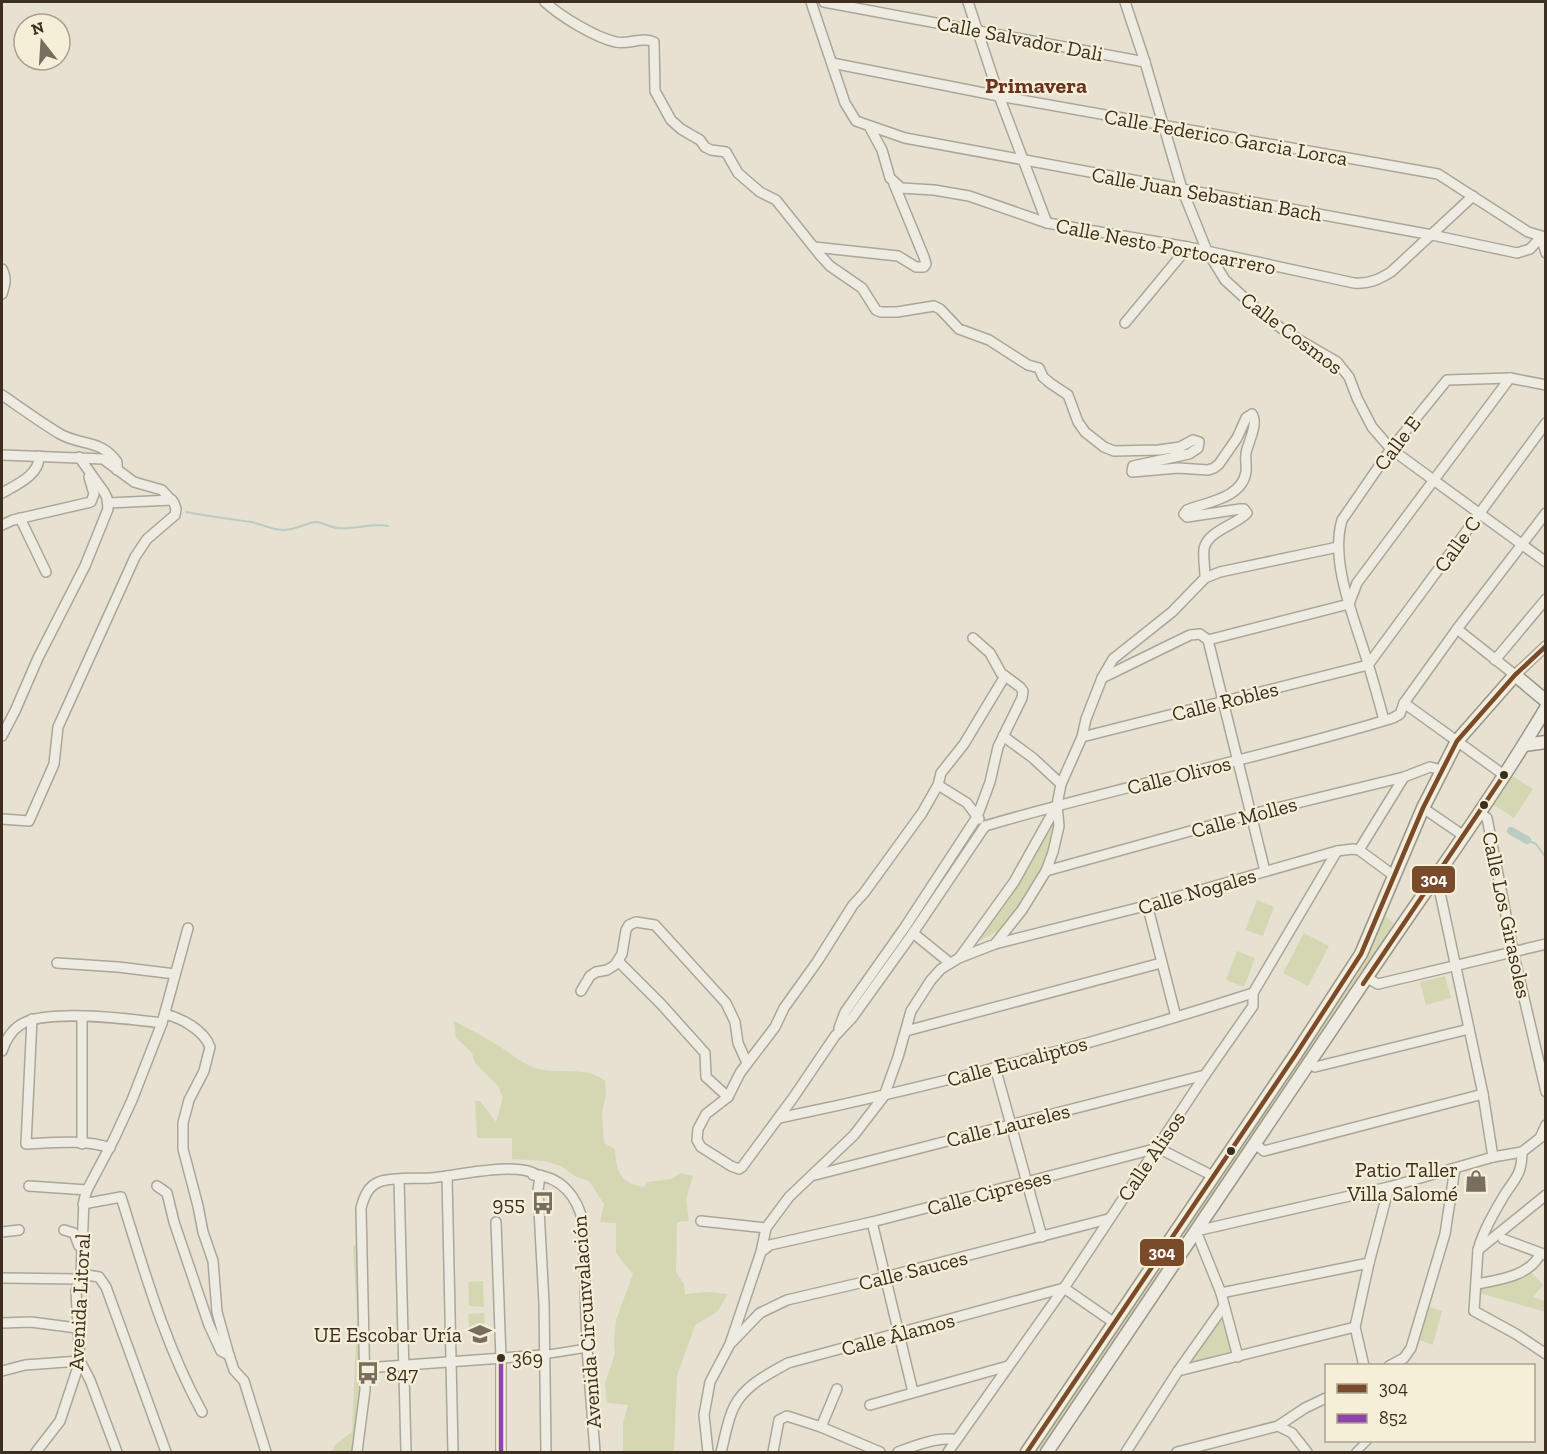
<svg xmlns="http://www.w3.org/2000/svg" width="1547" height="1454" font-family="'Zilla Slab',serif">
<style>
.green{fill:#d5d7b3}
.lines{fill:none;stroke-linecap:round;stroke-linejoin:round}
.stream{stroke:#bbccc2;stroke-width:2}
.canal{stroke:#bbccc2;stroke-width:8}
.pedestrian-casing{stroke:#aca699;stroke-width:10}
.minor-casing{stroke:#aca699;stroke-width:12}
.secondary-casing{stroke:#9c958a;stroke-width:15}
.pedestrian{stroke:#eeebe2;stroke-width:7}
.minor{stroke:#eeebe2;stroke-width:9}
.secondary{stroke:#eeebe2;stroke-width:12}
.bus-1-casing{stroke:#f6efd8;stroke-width:9}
.bus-2-casing{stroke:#f6efd8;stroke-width:9}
.bus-1{stroke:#7a4b2a;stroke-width:4.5}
.bus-2{stroke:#8e44ad;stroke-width:4.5}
.bus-dot{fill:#3c2f20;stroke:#f6efd8;stroke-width:2}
.labels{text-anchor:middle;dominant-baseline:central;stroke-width:4.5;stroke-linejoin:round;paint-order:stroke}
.bus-label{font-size:20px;fill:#3c2f20;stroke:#f6efd8;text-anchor:start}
.street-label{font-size:21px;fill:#3c2f20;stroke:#f6efd8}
.poi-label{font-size:21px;fill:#3c2f20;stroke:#f6efd8;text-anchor:end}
.neighbourhood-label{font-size:22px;font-weight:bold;fill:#69311f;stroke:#f6efd8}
.line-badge{stroke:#f6efd8;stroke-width:2}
.badge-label{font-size:16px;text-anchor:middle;font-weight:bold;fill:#fff}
</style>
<rect width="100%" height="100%" fill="#e6e1d1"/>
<!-- green -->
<g class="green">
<path d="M1513 776 1533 789 1514 818 1494 805Z"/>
<path d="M1054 818C1059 845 1022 913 1000 930 994 934 985 937 979 941L1021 879Z"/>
<path d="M1257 900 1274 907 1263 936 1245 930Z"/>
<path d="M1384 915 1394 923 1361 976 1044 1444 1038 1452H1034L1357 974Z"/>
<path d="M1304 933 1329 946 1308 986 1283 973Z"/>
<path d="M1237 951 1255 958 1244 987 1226 980Z"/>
<path d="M1445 976 1451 998 1426 1005 1420 982Z"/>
<path d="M454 1021C469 1029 485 1037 499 1046 512 1054 523 1065 538 1069 559 1074 589 1066 605 1081L606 1095 602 1112 604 1143 615 1149C616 1170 620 1184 644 1187L648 1182 671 1179 681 1173 693 1176 686 1199 689 1221 677 1222 676 1272 684 1284 685 1294 707 1292 728 1294 717 1312 695 1325 677 1376 674 1452H623V1423L628 1405 607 1403 605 1383 615 1354 614 1342 616 1320 633 1274 616 1253V1223L600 1222 604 1204 589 1181 575 1176 561 1166 544 1161 512 1159V1138H477L475 1101H480L496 1122 503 1098 498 1086 475 1063 472 1053 456 1038Z"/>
<path d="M360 1243 364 1366 354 1452H332L335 1445 352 1432 357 1317 353 1246Z"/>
<path d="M1529 1270 1543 1285 1533 1297 1545 1301V1312L1480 1293 1481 1289Z"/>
<path d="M483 1281 484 1307 469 1306 468 1282Z"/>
<path d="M1426 1306 1442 1311 1433 1345 1417 1339Z"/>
<path d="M484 1313 485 1339 470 1338 468 1314Z"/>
<path d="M1220 1316 1233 1357 1187 1368Z"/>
</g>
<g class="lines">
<!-- stream -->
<g class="stream">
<path d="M186 512C207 516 230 519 251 522 262 524 271 530 283 530 294 530 304 524 315 522 323 522 329 527 337 528 354 530 371 523 388 526"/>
<path d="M1527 840 1536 844 1546 858"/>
</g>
<!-- canal -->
<path class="canal" d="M1511 831 1527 840"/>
<!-- pedestrian casing -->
<g class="pedestrian-casing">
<g id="pedestrian">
<path d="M543 1355 587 1348"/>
<path d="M1356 1452 1368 1440"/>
</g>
</g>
<!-- minor casing -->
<g class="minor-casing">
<g id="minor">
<path d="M545 2C560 16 596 38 616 42 629 45 642 36 654 42L655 91 671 120 681 129 700 140 705 147 711 150 726 152 738 173 760 192 776 200 820 255 830 266 862 288 876 310 881 312H897L934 306 940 309 959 329 989 340 1028 365 1039 368 1043 377 1050 383 1068 395 1078 422 1085 432 1104 447 1114 451 1159 450 1180 447 1193 440 1199 442 1198 448 1189 454 1133 466 1132 472 1178 468 1208 470 1214 468 1219 464 1237 438 1246 418 1252 414C1258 423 1250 439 1247 449 1244 457 1247 464 1246 472 1242 498 1207 502 1187 510L1184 514 1187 517 1240 509H1244L1247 513C1236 525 1207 531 1204 549 1203 558 1205 568 1205 578L1172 612 1113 659 1102 678 1086 719 1082 737 1061 784 1057 805 1059 826 1053 852 1046 871 1022 910 995 944 959 958 941 969 931 980 911 1011 898 1057 884 1096 854 1135 789 1197 766 1228 761 1252 730 1344 710 1382 704 1415 708 1452"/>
<path d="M811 2 845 103 856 121 905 138 1432 235 1517 253 1530 249 1541 237"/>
<path d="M824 2 1145 62"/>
<path d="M968 2 999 96 1047 223"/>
<path d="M1125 2 1145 62 1182 189 1207 251 1225 280 1261 313 1289 334 1337 362 1349 377 1357 398 1372 427 1391 449 1546 562"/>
<path d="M832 63 999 96 1438 174 1528 232 1545 237"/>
<path d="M869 126 882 150 890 178 901 188 934 190 969 196 1047 223 1188 247 1354 283C1369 284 1378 280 1391 272L1473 196"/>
<path d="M1541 237 1546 253"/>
<path d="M814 247 898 256 916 267H924L926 264 924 257 894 184"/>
<path d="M2 269C7 278 5 285 2 294"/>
<path d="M1125 323 1188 247"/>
<path d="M2 395C21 408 40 422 60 434 81 446 101 439 117 462V470"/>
<path d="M2 455 103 459 134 482 162 490 174 503 176 509 175 515 147 539 135 557 58 727 54 764 29 821 2 819"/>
<path d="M2 493C16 485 40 475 39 456"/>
<path d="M108 503 172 500"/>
<path d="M20 518 46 572"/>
<path d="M2 525 13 520 91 502 94 494 89 477"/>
<path d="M1205 578 1220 572 1338 547"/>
<path d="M1349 604 1357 583 1510 378"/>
<path d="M1457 629 1515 675 1546 646"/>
<path d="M1208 640 1265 871"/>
<path d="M1208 640 1349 604"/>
<path d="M1495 660 1546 599"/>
<path d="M1368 665 1546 423"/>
<path d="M1102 678 1190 635 1200 634 1208 640"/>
<path d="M1404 703 1504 775"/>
<path d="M1384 720C1378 698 1372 676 1365 654 1353 615 1330 561 1342 520L1391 449 1447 380 1510 378 1546 385"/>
<path d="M2 736 15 711 38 658 85 566 108 509 107 498 104 492 79 457"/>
<path d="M1003 736 1033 758 1061 784"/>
<path d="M1082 737 1368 665"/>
<path d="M938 785 967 803 979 819"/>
<path d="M1423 808 1464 836"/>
<path d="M1479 813 1487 818 1513 951 1546 1092"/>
<path d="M985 826 913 933 852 1018 835 1036 793 1098 742 1167 739 1169 731 1166 701 1147 697 1140 698 1129 706 1114 728 1097 740 1073 775 1027 784 1008 817 962 853 905 864 893 922 813 938 785 941 773 964 744 1005 676"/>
<path d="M985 826C1120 786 1259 759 1393 718L1400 714 1404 703 1457 629 1546 513"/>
<path d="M1359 850 1404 777"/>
<path d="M1046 871 1252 814 1404 777 1430 767 1441 770"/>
<path d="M1434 880 1439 888 1483 1094 1493 1157"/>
<path d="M1145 906 1149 912 1176 1017"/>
<path d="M913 933 950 963"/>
<path d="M995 944 1145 906 1337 851 1353 849 1359 850 1393 875"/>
<path d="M960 957 1014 882 1057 805"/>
<path d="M618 961 661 1004 705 1053 706 1077 728 1097"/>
<path d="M57 963 118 967 175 974"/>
<path d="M1367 978 1378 984 1546 944"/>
<path d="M581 991 590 976 596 972 607 970 615 965 622 954 626 930 629 925 636 922 655 925 726 1003 735 1022 738 1043 747 1063"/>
<path d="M165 1014C181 1018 204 1030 210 1047L204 1071 189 1100 183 1123V1149L198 1206 203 1232 213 1261 217 1312 229 1355 234 1370 244 1381 266 1452"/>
<path d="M32 1019 26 1144C52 1143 85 1139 110 1148"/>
<path d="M839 1028 845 1012 905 927 977 817 990 782 998 747 1022 698 1023 691 1020 687 1001 673 990 653 973 638"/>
<path d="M906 1031 1161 963"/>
<path d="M2 1051C5 1042 11 1031 20 1025 45 1008 130 1019 162 1023"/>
<path d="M1309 1063 1315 1067 1469 1029"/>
<path d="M995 1067 1042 1237"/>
<path d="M779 1118C939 1085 1098 1043 1253 993"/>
<path d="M82 1144V1017"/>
<path d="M1255 1144 1264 1151 1483 1094"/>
<path d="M1522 1152C1522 1173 1516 1178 1505 1194 1495 1211 1483 1231 1478 1250L1474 1311 1516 1334 1546 1354"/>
<path d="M533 1175C562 1176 578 1198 583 1223L587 1348 595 1452"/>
<path d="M540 1175 538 1191 544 1303 546 1452"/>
<path d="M815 1175 1205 1075"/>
<path d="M447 1176 453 1452"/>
<path d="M399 1180 406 1452"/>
<path d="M29 1186 87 1190"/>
<path d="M157 1186 167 1193 174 1222 209 1325 221 1351 229 1355"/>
<path d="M83 1204 121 1197C144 1270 165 1345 202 1412"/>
<path d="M701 1221 766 1228"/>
<path d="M496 1222 501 1358V1452"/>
<path d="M872 1222 913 1392"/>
<path d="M64 1230 74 1233 79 1246"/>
<path d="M2 1232 19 1230"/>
<path d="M1503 1239 1546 1255"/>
<path d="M1478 1250 1546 1195"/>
<path d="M761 1252 770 1245 872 1222 1158 1148 1213 1176"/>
<path d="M81 1274 99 1277 106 1287 166 1452"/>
<path d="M2 1278 78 1279"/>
<path d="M1477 1284C1498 1280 1530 1276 1540 1254"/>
<path d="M1064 1288 1113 1322"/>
<path d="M1221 1293 1369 1263"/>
<path d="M2 1323 31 1322 77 1328"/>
<path d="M732 1342 760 1313 787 1300 885 1277 1108 1219"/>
<path d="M1238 1357 1221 1293 1196 1231 1389 1187 1493 1157 1522 1152 1540 1138 1546 1125"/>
<path d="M80 1361 90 1380 117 1452"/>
<path d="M1364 1366 1355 1327 1369 1263 1389 1187"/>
<path d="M1389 1366 1404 1358 1411 1348 1445 1234 1455 1168"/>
<path d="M365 1368 543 1355"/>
<path d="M2 1371 25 1365 80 1361"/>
<path d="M1178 1371 1355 1327"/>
<path d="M870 1405 1008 1366"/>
<path d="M1278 1426 1292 1433 1307 1452"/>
<path d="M821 1427 837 1389"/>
<path d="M36 1452 60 1421 80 1361 76 1291 81 1274 84 1200 87 1190 114 1139 132 1100 162 1023 188 928"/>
<path d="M357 1452 365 1390 361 1208C364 1197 368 1186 379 1182 391 1177 417 1179 431 1178 455 1176 517 1161 537 1175"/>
<path d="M721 1452C725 1438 727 1421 734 1407 744 1386 768 1374 788 1363L1064 1288"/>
<path d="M773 1452 779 1420 787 1416 821 1427 880 1452"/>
<path d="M898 1452C914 1446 939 1436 956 1440"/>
<path d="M948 1452 1064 1288 1205 1075 1253 1006V993L1337 851"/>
<path d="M1126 1452 1178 1371 1224 1306"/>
<path d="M1177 1452 1278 1426 1305 1408 1326 1398"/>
</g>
</g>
<!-- secondary casing -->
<g class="secondary-casing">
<g id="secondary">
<path d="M1524 745 1546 742"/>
<path d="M1027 1452 1296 1054 1361 954 1423 808 1457 741 1515 675 1546 701"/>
<path d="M1047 1452C1155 1290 1265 1130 1373 968 1431 882 1493 798 1546 708"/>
</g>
</g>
<!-- pedestrian -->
<use href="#pedestrian" class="pedestrian"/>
<!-- minor -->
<use href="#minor" class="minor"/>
<!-- secondary -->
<use href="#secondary" class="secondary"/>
<!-- bus-1 casing -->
<g class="bus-1-casing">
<g id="bus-1">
<path d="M1363 984 1504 775"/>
<path d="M1027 1452 1296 1054 1361 954 1423 808 1457 741 1515 675 1546 646"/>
</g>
</g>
<!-- bus-2 casing -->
<g class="bus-2-casing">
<path id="bus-2" d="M501 1358V1452"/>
</g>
<!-- bus-1 -->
<use href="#bus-1" class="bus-1"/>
<!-- bus-2 -->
<use href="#bus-2" class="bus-2"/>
</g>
<!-- icons -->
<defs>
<g id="shop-bare" transform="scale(1.8)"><path d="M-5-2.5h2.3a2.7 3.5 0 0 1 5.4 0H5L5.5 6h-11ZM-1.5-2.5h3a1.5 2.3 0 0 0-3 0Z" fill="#786d5e" stroke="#f6efd8" stroke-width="2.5" paint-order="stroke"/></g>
<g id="bus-bare" transform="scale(1.8)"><path d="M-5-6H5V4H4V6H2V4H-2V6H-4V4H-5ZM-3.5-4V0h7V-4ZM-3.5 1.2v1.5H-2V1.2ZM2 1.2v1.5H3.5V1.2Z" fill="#786d5e" stroke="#f6efd8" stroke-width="2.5" paint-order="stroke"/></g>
<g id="school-bare" transform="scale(1.8)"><path d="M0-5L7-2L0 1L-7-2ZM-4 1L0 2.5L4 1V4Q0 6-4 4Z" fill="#786d5e" stroke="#f6efd8" stroke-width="2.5" paint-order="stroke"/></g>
</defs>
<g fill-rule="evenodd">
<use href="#shop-bare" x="1476" y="1181"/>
<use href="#bus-bare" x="543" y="1203"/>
<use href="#school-bare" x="480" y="1334"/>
<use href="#bus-bare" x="368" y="1373"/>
</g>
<!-- markers -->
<g class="bus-dot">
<circle cx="1504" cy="775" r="5"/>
<circle cx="1484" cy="805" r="5"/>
<circle cx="1231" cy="1151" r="5"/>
<circle cx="501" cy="1358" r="5"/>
</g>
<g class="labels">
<!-- bus labels -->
<g class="bus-label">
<text x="512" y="1358">369</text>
</g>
<!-- street labels -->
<g class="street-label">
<text transform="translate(1020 38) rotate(11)">Calle Salvador Dali</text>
<text transform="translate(1226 137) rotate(10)">Calle Federico Garcia Lorca</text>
<text transform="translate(1207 194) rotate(10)">Calle Juan Sebastian Bach</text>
<text transform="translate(1166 246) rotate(11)">Calle Nesto Portocarrero</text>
<text transform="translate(1292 333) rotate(37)">Calle Cosmos</text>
<text transform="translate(1397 443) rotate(-53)">Calle E</text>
<text transform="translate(1457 544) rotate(-54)">Calle C</text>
<text transform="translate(1225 701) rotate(-14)">Calle Robles</text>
<text transform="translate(1179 775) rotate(-14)">Calle Olivos</text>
<text transform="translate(1244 817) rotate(-15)">Calle Molles</text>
<text transform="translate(1197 891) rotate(-16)">Calle Nogales</text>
<text transform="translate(1507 915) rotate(78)">Calle Los Girasoles</text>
<text transform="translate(1017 1061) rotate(-15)">Calle Eucaliptos</text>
<text transform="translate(1008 1125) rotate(-14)">Calle Laureles</text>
<text transform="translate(1151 1156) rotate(-56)">Calle Alisos</text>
<text transform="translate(989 1192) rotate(-15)">Calle Cipreses</text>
<text transform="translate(913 1270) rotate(-14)">Calle Sauces</text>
<text transform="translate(79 1302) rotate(-87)">Avenida Litoral</text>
<text transform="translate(586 1322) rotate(-94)">Avenida Circunvalación</text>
<text transform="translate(898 1334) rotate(-15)">Calle Álamos</text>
</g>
<!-- poi labels -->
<g class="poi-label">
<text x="1458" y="1169">Patio Taller<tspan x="1458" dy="24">Villa Salomé</tspan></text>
<text x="525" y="1203">955</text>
<text x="462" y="1334">UE Escobar Uría</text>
<text x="386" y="1373" text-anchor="start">847</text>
</g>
<!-- neighbourhood labels -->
<g class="neighbourhood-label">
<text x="1036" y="85">Primavera</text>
</g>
</g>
<g class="line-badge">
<rect x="1411" y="865" width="45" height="29" rx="6" fill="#7a4b2a"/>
<rect x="1139" y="1238" width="46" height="29" rx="6" fill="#7a4b2a"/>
</g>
<g class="badge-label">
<text x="1434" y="885">304</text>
<text x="1162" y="1258">304</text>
</g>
<!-- border -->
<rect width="1547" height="1454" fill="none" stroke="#3c2f20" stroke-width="6"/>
<!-- legend -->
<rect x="1325" y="1364" width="210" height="78" fill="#f6efd8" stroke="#aca28e" stroke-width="1.5"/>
<rect x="1337" y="1384" width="30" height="9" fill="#7a4b2a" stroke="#aca28e" stroke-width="1.5"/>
<text x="1379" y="1394" font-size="18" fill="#3c2f20">304</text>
<rect x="1337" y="1414" width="30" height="9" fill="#8e44ad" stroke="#aca28e" stroke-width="1.5"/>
<text x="1379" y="1424" font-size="18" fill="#3c2f20">852</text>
<!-- north arrow -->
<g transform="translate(42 42) rotate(343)"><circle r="28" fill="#f6efd8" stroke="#aca28e" stroke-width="1.5"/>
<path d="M0-4.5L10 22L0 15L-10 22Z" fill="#786d5e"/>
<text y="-9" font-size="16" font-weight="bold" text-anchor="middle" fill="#3c2f20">N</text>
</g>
</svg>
